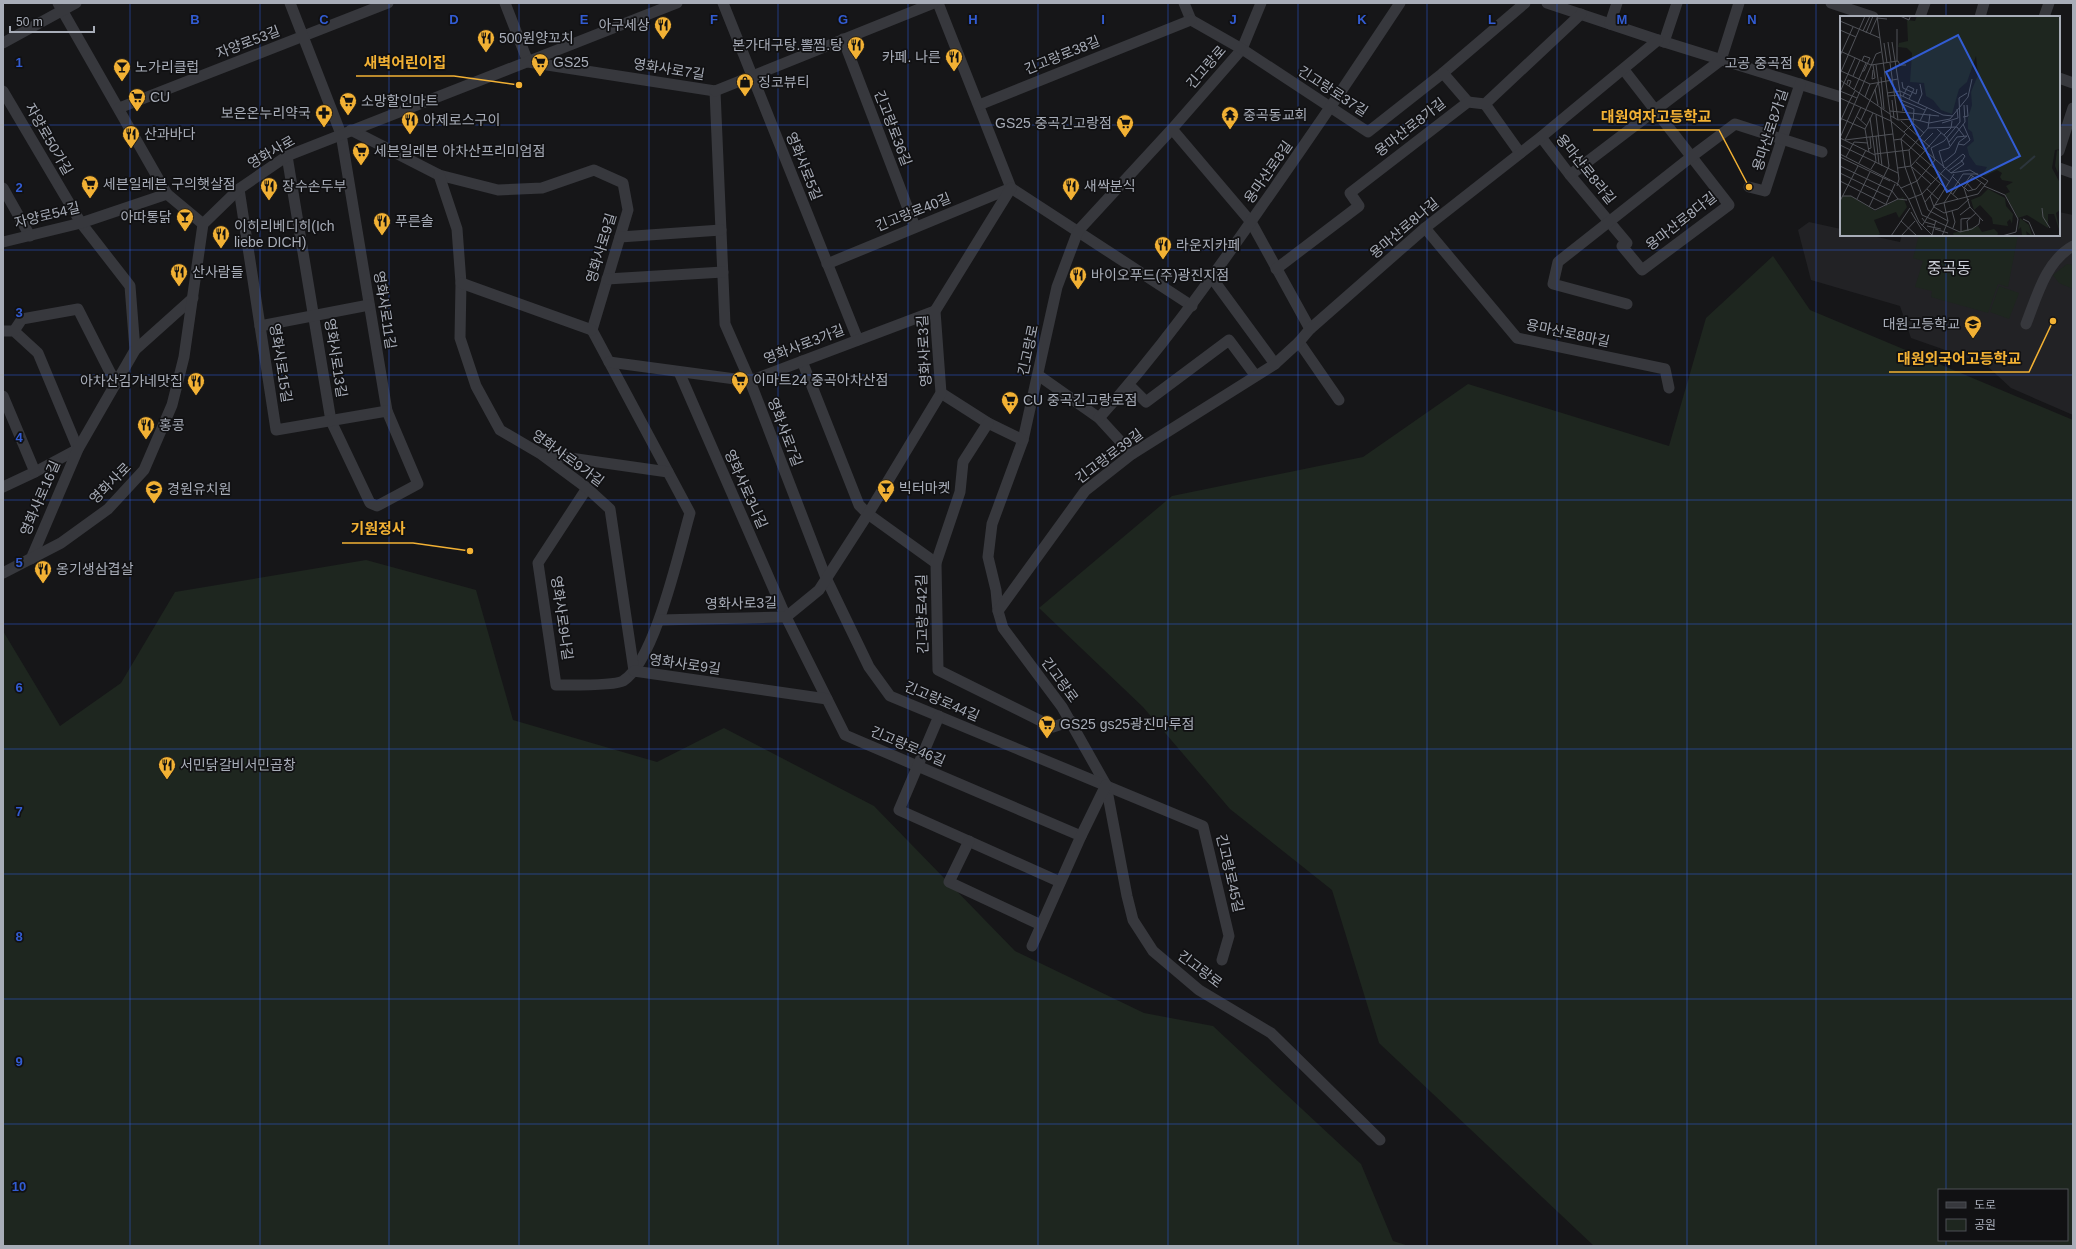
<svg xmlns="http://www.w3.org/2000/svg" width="2076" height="1249" font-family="Helvetica,'Noto Sans KR',sans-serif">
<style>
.built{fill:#222225}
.green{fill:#1e261f;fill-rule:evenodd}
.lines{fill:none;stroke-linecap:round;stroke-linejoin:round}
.street{stroke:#37383d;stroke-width:11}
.grid{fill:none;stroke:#325cd3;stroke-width:1;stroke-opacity:0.55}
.labels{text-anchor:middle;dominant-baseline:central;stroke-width:3.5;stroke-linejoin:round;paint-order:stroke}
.poi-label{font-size:14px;fill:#a8adb8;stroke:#111113;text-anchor:start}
.street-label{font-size:14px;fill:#a8adb8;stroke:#111113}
.quarter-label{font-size:16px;fill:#c9ccd4;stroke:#111113}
.inset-river{fill:none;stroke:#2c353c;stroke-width:2}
.inset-road{fill:none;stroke:#505258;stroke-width:1}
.view{fill:#325cd3;fill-opacity:0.15;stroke:#325cd3;stroke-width:2}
.inset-edge{fill:none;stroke:#a8adb8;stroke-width:2}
.grid-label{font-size:13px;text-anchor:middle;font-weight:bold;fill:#325cd3;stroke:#111113;stroke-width:3.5;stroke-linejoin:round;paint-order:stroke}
.leader{fill:none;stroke:#f2b134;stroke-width:1.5}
.callout-dot{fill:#f2b134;stroke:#111113;stroke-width:1.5}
.callout-label{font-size:15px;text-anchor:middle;font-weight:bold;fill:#f2b134;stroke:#111113;stroke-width:3.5;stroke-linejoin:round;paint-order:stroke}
</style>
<rect width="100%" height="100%" fill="#161618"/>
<!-- built -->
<path class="built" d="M2059 212 2073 215V415L2011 388 1985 364 1911 338 1900 306 1811 280 1798 230 1809 222 1841 229V235H1868L1900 242 1902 235H2059Z"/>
<!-- green -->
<g class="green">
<path d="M1919 235H2018L2008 287 1998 284 1988 313 1931 297 1932 291 1915 287 1923 261 1913 258Z"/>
<path d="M1773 256 1810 310 2073 420V1246H1594L1379 1043 1332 890 1230 809 1143 707 1039 608 1172 496 1363 457 1468 384 1669 446 1706 318ZM1939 1190H2067V1240H1939Z"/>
<path d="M2067 264 2073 265V289L2059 283 2053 275Z"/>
<path d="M1999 286 2019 293 2009 319 1990 312Z"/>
<path d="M366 560 476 590 513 720 657 762 724 728 874 806 1015 951 1144 1013 1213 1026 1361 1164 1393 1241 1409 1246H3V631L60 726 121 683 175 592Z"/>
</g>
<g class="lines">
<!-- street -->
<g class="street">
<path d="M58 3 167 194 203 224"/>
<path d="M505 3 528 62 715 91"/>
<path d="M723 3 858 340"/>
<path d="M938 3 1011 188 1192 306"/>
<path d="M1184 3 1191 20"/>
<path d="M1261 3 1242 49 1172 129 1078 231 1057 287 1023 440 992 524 988 557 996 590 998 611 1003 628 1062 707 1106 785 1127 896 1133 920 1153 951 1199 990 1271 1033 1380 1140"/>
<path d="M1547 3 1658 40 1841 97"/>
<path d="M1831 3 1873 17"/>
<path d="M1920 17 1925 3"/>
<path d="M1980 17 1984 3"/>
<path d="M2044 17 2049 3"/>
<path d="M1191 20 1242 49 1368 132 1443 73 1525 3"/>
<path d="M1610 24 1617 3"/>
<path d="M843 39 915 227"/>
<path d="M1664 42 1677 3"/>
<path d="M3 43 76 3"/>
<path d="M1443 73 1468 102"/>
<path d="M2059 78 2073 83"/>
<path d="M3 91 81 223 130 286 135 350"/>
<path d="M715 91 725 324 750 381 826 578 869 667 890 696 1203 826 1229 936 1222 960"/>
<path d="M715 91 934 3"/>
<path d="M1485 104 1520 153"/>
<path d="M979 105 1191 20"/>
<path d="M119 108 388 3"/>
<path d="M1172 129 1251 222 1310 329"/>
<path d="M351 130 439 175 498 190 542 188 594 170 623 183 628 210 592 330 690 513C679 551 655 661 623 681 614 686 569 685 556 685L538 563 587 488"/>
<path d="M1541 137 1570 175 1627 243 1622 246 1642 270 1729 205 1624 70"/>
<path d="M2059 151 2073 108"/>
<path d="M287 156 331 421 370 503 377 506 418 484 387 411 341 134 290 3"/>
<path d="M2059 168 2073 173"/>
<path d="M439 175 457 229 461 283 460 338 476 386 500 430 541 454 587 488 610 509 634 671"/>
<path d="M1570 175 1721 60 1739 3"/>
<path d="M1749 187 1765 191 1800 84"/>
<path d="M3 188 30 236"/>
<path d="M239 189 276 430 387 411"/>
<path d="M1425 228 1517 338 1665 369 1669 388"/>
<path d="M620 237 721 230"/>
<path d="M3 242 81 223 167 194"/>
<path d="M827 264 1011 188"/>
<path d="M1276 269 1359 206 1350 193 1468 102 1485 104 1581 14"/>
<path d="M1212 278 1275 364"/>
<path d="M607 279 723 272"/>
<path d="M461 283 592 330"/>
<path d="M1627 304 1553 284 1558 262 1691 157 1735 124 1822 152"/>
<path d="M2026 324C2037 296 2046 261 2073 246"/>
<path d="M260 326 369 305"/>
<path d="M3 331H14L38 353 78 449 35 472 3 487"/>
<path d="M14 331 22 319 78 309 116 384"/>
<path d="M1299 342 1339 400"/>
<path d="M802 361 859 505 868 514 936 563"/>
<path d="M609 362 750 381 935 311"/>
<path d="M679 372 786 617 845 735 1081 836"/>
<path d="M1038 375 1099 418 1132 454"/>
<path d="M1129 385 1146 402 1229 340 1255 375"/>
<path d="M941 393 988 423 1023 440"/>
<path d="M3 396 35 472"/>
<path d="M1099 418C1158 353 1209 282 1259 210 1307 142 1354 73 1400 3"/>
<path d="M988 423 963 462 960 492 936 563 938 670 1053 727 1071 721"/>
<path d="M542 454 668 472"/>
<path d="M31 559 78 449 135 350 193 298"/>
<path d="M3 573 61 543 108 509 144 470 172 405 184 357 203 224 239 189 287 156 677 3"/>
<path d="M998 611 1085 491 1132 454 1275 364 1299 342 1310 329 1425 228 1541 137 1658 40"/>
<path d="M660 620 786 617 819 590 868 514 941 393 935 311 1011 188"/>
<path d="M634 671 827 699"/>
<path d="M939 716 899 810 1060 882"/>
<path d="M969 841 949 882 1041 925"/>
<path d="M1032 946 1081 836 1106 785"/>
</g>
</g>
<!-- grid -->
<path class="grid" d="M130 3V1246M260 3V1246M389 3V1246M519 3V1246M649 3V1246M778 3V1246M908 3V1246M1038 3V1246M1168 3V1246M1298 3V1246M1427 3V1246M1557 3V1246M1687 3V1246M1816 3V1246M1946 3V17M3 125H1841M2059 125H2073M1946 235V1190M3 250H2073M3 375H2073M3 500H2073M3 624H2073M3 749H2073M3 874H2073M3 999H2073M3 1124H2073M1946 1240V1246"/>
<!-- icons -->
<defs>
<g id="restaurant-pin" transform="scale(0.9)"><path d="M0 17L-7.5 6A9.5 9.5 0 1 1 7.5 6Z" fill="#f2b134" stroke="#111113"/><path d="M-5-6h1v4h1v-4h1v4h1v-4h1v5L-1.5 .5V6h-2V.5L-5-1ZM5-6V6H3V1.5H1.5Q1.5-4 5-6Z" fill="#111"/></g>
<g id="supermarket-pin" transform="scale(0.9)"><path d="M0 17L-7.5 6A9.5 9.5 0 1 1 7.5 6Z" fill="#f2b134" stroke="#111113"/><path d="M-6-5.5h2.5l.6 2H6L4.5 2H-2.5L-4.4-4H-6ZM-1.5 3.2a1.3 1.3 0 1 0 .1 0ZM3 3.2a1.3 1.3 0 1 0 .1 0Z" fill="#111"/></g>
<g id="bar-pin" transform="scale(0.9)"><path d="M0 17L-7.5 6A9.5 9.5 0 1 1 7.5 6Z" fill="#f2b134" stroke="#111113"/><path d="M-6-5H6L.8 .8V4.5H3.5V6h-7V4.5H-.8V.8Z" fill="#111"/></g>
<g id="shop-pin" transform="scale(0.9)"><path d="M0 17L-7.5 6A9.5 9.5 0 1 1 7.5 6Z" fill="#f2b134" stroke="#111113"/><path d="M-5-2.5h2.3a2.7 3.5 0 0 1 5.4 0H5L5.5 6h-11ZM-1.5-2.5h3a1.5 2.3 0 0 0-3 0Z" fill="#111"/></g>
<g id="pharmacy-pin" transform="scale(0.9)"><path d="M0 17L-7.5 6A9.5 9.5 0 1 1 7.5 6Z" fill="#f2b134" stroke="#111113"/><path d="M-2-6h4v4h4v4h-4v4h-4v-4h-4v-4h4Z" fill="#111"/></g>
<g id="temple-pin" transform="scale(0.9)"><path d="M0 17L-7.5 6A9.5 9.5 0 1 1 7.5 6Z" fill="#f2b134" stroke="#111113"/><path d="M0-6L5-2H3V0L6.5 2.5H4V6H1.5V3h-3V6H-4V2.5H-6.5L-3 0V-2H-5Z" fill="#111"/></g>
<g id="school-pin" transform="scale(0.9)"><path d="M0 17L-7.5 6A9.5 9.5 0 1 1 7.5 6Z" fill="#f2b134" stroke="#111113"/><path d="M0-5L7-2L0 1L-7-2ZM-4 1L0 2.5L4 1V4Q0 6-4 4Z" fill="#111"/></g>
</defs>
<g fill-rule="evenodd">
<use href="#restaurant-pin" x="663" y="25"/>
<use href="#restaurant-pin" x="486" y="38"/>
<use href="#restaurant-pin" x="856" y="45"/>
<use href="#restaurant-pin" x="954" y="57"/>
<use href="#supermarket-pin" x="540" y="62"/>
<use href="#restaurant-pin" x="1806" y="63"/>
<use href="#bar-pin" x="122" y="67"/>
<use href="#shop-pin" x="745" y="82"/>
<use href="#supermarket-pin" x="137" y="97"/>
<use href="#supermarket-pin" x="348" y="101"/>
<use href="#pharmacy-pin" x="324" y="113"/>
<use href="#temple-pin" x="1230" y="115"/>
<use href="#restaurant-pin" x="410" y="120"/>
<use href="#supermarket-pin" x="1125" y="123"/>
<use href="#restaurant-pin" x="131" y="134"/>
<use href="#supermarket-pin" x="361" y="151"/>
<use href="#supermarket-pin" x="90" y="184"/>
<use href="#restaurant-pin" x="269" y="186"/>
<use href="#restaurant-pin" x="1071" y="186"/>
<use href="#bar-pin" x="185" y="217"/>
<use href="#restaurant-pin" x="382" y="221"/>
<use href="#restaurant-pin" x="221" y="234"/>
<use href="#restaurant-pin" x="1163" y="245"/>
<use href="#restaurant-pin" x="179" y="272"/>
<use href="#restaurant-pin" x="1078" y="275"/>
<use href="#school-pin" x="1973" y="324"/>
<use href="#supermarket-pin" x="740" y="380"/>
<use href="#restaurant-pin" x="196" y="381"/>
<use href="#supermarket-pin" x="1010" y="400"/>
<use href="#restaurant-pin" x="146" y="425"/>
<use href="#bar-pin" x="886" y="488"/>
<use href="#school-pin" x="154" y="489"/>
<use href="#restaurant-pin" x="43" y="569"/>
<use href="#supermarket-pin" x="1047" y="724"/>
<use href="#restaurant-pin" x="167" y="765"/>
</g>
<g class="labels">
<!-- poi labels -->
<g class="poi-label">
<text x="650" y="25" text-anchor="end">아구세상</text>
<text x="499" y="38">500원양꼬치</text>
<text x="843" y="45" text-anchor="end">본가대구탕.뽈찜.탕</text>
<text x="941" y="57" text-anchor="end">카페. 나른</text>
<text x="553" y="62">GS25</text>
<text x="1793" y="63" text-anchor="end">고공 중곡점</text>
<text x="135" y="67">노가리클럽</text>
<text x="758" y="82">징코뷰티</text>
<text x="150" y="97">CU</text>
<text x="361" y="101">소망할인마트</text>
<text x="311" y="113" text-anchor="end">보은온누리약국</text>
<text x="1243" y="115">중곡동교회</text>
<text x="423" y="120">아제로스구이</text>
<text x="1112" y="123" text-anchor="end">GS25 중곡긴고랑점</text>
<text x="144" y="134">산과바다</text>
<text x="374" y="151">세븐일레븐 아차산프리미엄점</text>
<text x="103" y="184">세븐일레븐 구의햇살점</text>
<text x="282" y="186">장수손두부</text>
<text x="1084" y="186">새싹분식</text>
<text x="172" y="217" text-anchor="end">아따통닭</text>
<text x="395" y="221">푸른솔</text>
<text x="234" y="226">이히리베디히(Ich<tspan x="234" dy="16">liebe DICH)</tspan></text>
<text x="1176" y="245">라운지카페</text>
<text x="192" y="272">산사람들</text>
<text x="1091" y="275">바이오푸드(주)광진지점</text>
<text x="1960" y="324" text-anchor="end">대원고등학교</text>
<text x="753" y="380">이마트24 중곡아차산점</text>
<text x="183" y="381" text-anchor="end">아차산김가네맛집</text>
<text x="1023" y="400">CU 중곡긴고랑로점</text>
<text x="159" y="425">홍콩</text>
<text x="899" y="488">빅터마켓</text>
<text x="167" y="489">경원유치원</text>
<text x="56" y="569">옹기생삼겹살</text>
<text x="1060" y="724">GS25 gs25광진마루점</text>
<text x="180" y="765">서민닭갈비서민곱창</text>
</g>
<!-- street labels -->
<g class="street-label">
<text transform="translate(248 42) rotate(-21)">자양로53길</text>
<text transform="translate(1062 55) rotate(-22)">긴고랑로38길</text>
<text transform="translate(1206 67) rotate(-49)">긴고랑로</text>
<text transform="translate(669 69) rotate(9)">영화사로7길</text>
<text transform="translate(1333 91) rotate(33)">긴고랑로37길</text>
<text transform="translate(1410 127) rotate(-38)">용마산로8가길</text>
<text transform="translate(893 128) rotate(69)">긴고랑로36길</text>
<text transform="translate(1770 130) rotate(-72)">용마산로8가길</text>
<text transform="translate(49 139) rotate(60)">자양로50가길</text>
<text transform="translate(271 152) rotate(-30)">영화사로</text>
<text transform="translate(804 166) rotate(68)">영화사로5길</text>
<text transform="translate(1586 169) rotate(51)">용마산로8라길</text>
<text transform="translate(1268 172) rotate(-55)">용마산로8길</text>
<text transform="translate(913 212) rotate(-22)">긴고랑로40길</text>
<text transform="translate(47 215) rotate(-14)">자양로54길</text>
<text transform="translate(1681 221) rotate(-38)">용마산로8다길</text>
<text transform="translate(1404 228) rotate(-40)">용마산로8나길</text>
<text transform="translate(601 248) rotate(-73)">영화사로9길</text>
<text transform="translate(385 310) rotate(81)">영화사로11길</text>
<text transform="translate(1568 333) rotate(12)">용마산로8마길</text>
<text transform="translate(804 344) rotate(-21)">영화사로3가길</text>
<text transform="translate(1028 350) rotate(-78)">긴고랑로</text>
<text transform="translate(924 351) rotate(-93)">영화사로3길</text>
<text transform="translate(336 358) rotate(81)">영화사로13길</text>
<text transform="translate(281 363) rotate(81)">영화사로15길</text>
<text transform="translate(785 432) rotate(69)">영화사로7길</text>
<text transform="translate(1109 456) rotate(-37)">긴고랑로39길</text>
<text transform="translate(568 458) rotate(36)">영화사로9가길</text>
<text transform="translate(110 483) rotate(-45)">영화사로</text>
<text transform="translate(746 489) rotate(66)">영화사로3나길</text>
<text transform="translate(40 498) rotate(-67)">영화사로16길</text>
<text transform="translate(741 603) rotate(-1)">영화사로3길</text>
<text transform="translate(922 614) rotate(-91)">긴고랑로42길</text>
<text transform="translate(562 618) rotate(82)">영화사로9나길</text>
<text transform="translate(685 664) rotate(8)">영화사로9길</text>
<text transform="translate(1060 680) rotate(54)">긴고랑로</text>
<text transform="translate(942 701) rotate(23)">긴고랑로44길</text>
<text transform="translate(908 746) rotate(23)">긴고랑로46길</text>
<text transform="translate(1230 873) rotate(77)">긴고랑로45길</text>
<text transform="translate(1200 969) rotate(37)">긴고랑로</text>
</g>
<!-- quarter labels -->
<g class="quarter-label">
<text x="1949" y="268">중곡동</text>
</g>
</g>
<!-- overview -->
<g transform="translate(1840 16)">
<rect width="220" height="220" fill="#161618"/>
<path d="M77 0H220V133L215 134 212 152 220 167V194L216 197 220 216 214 198H208V212L187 199 178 202 165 178 170 176 166 170 173 166 162 164 160 161 162 157 157 154 145 160 143 158 147 151 136 149 129 139 127 131 134 125 132 116 128 113V102L132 89 131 76 138 59 136 40 127 66 119 73 112 98 101 94 93 84 86 80 84 67 70 66 72 37 67 32 58 31 59 27 68 25 67 4 75 5ZM217 134 220 135 218 157 215 150ZM148 173 165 182 166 190 173 198 172 208 170 203 167 206 168 210 153 208 152 202 140 189 134 194 131 184 141 180ZM3 180H11L35 195 63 181 67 191 59 202 56 196 34 204 40 218 37 220H0V185ZM180 202 189 209 192 220 186 215 187 220 182 219 181 211 178 214ZM138 210 142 216 154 213 158 217 157 220H114L113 217Z" fill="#1e261f"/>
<path class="inset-river" d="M180 153 195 140"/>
<path class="inset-road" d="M37 0 59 163 57 170M60 0 69 4 70 1M0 5 40 22M57 13V45M0 14 16 21M23 15 30 0M26 17 33 0M30 18 37 2 47 3M48 26 51 46M52 26 63 95M44 27 47 47M0 35 31 49 58 45 60 49H66M0 40 13 11M22 45 24 40 30 42 24 55H22M50 47 58 104M33 49 35 62 32 63 33 54M36 49 42 92M1 55 30 68 58 63M0 58 25 0M13 60 20 44M41 61 44 93M0 64 50 98M62 66 63 72 76 78 77 73M7 68 8 64 11 65 9 70M35 73 38 89M14 74 26 47M0 75 17 82M0 76 15 42M47 77 60 75 71 80M60 79 103 99 113 100M48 80 60 79M63 80 68 70 74 73 69 83M25 81 30 68M0 82 51 105 111 157 130 154 148 165 138 178 95 189M52 84 54 102M61 84 85 94M9 86 15 75M78 87 82 78 80 68M62 88 74 93 73 107M41 92 49 150 44 160M50 95 99 100M36 99 42 150M16 100 27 110M51 100 58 104 73 103 89 107 110 103 128 81 132 63M123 101 128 100 127 89M0 102 25 113M30 102 36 145 31 153M21 104 38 67M61 105 90 131M80 105 87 91M0 106 9 86M73 107 84 117M102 107 118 102 117 93M88 112 117 111 124 120M97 113 107 122 110 130M64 116 73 107M104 119 111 112 112 105M36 120 39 148M0 122 36 38 41 36M0 122 35 139M61 123 65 151 82 199 120 216 132 213 139 208 140 202M61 123 110 166M5 124 53 118M5 124 21 91M54 124 61 123 65 118M84 126 93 117M109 126 125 106 124 89M118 128 124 129 130 124 123 108M0 129 58 157M91 132 104 125 120 106 119 82 127 77M28 133 31 132 30 121M69 134 71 150 88 194 108 205M29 136 25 113 33 97M0 138 58 168 68 182 79 206 93 220M35 138 69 134 88 112 90 98M0 141 50 165M6 141 14 126 28 127M76 146 118 183M104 146 115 137 119 126 127 120M19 147 26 134M0 150 52 175 58 183M72 151 91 168M58 152 71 150 101 117M104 152 99 135 109 132 117 121 127 120M108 155 122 145 125 140 123 138M0 157 49 181M111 157 124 148 121 144M123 158H138M113 161 124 172M0 165 47 189M144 170 165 179 178 203 176 216 162 220M61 172 77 165 95 144 91 132M124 172 130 191 143 205M124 172 133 160M125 172 128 175 136 173 141 167M87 173 99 184M133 174 126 166 131 159 145 169M113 178 120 168M3 180H11L35 194 58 183 67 184M90 180 94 191 104 197 118 193 129 183M17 183 30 156M69 183 82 178 105 153 123 138M0 185 18 150M85 186 100 168M46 188 55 168M29 191 43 162M202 192 203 201 210 212M112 195 115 206 113 212M71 196 82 214M120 199 130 191M82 202 85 206 95 209M183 203 189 206 195 220M61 205 77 220M82 210 114 158M87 210 101 213M95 213 108 217M128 215 127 205 136 197M121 216V203L130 202M92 219 96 204M51 220 70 192M61 220 75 205M102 220 108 205 104 187 123 158"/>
<path class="view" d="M118 19 180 140 107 176 46 56Z"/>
<rect width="220" height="220" class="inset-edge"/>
</g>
<g class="grid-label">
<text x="195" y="24">B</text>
<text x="324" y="24">C</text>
<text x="454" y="24">D</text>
<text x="584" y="24">E</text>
<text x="714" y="24">F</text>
<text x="843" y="24">G</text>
<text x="973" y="24">H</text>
<text x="1103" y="24">I</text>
<text x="1233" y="24">J</text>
<text x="1362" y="24">K</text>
<text x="1492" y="24">L</text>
<text x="1622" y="24">M</text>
<text x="1752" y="24">N</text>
<text x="19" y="67">1</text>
<text x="19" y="192">2</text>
<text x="19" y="317">3</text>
<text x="19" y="442">4</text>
<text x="19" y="567">5</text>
<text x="19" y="692">6</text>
<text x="19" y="816">7</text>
<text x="19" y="941">8</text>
<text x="19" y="1066">9</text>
<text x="19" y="1191">10</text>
</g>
<!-- callouts -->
<path class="leader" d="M519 85L454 76H356M1749 187L1719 130H1593M2053 321L2029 372H1889M470 551L413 543H342"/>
<g class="callout-dot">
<circle cx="519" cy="85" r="4"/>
<circle cx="1749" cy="187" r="4"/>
<circle cx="2053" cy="321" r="4"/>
<circle cx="470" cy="551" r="4"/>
</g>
<g class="callout-label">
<text x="405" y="68">새벽어린이집</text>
<text x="1656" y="122">대원여자고등학교</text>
<text x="1959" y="364">대원외국어고등학교</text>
<text x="378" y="534">기원정사</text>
</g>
<!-- border -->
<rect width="2076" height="1249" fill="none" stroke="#a8adb8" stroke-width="8"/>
<!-- legend -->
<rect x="1938" y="1189" width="130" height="52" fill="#111113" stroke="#4d4f55"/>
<rect x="1946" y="1202" width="20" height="6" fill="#37383d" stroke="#4d4f55"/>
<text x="1974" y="1209" font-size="12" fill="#a8adb8">도로</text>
<rect x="1946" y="1219" width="20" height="12" fill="#1e261f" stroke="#4d4f55"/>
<text x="1974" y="1229" font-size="12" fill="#a8adb8">공원</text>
<!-- scale -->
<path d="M10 26v6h84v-6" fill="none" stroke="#a8adb8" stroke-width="2"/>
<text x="16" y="26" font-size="12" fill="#a8adb8" stroke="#111113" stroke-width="3" paint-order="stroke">50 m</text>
</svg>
